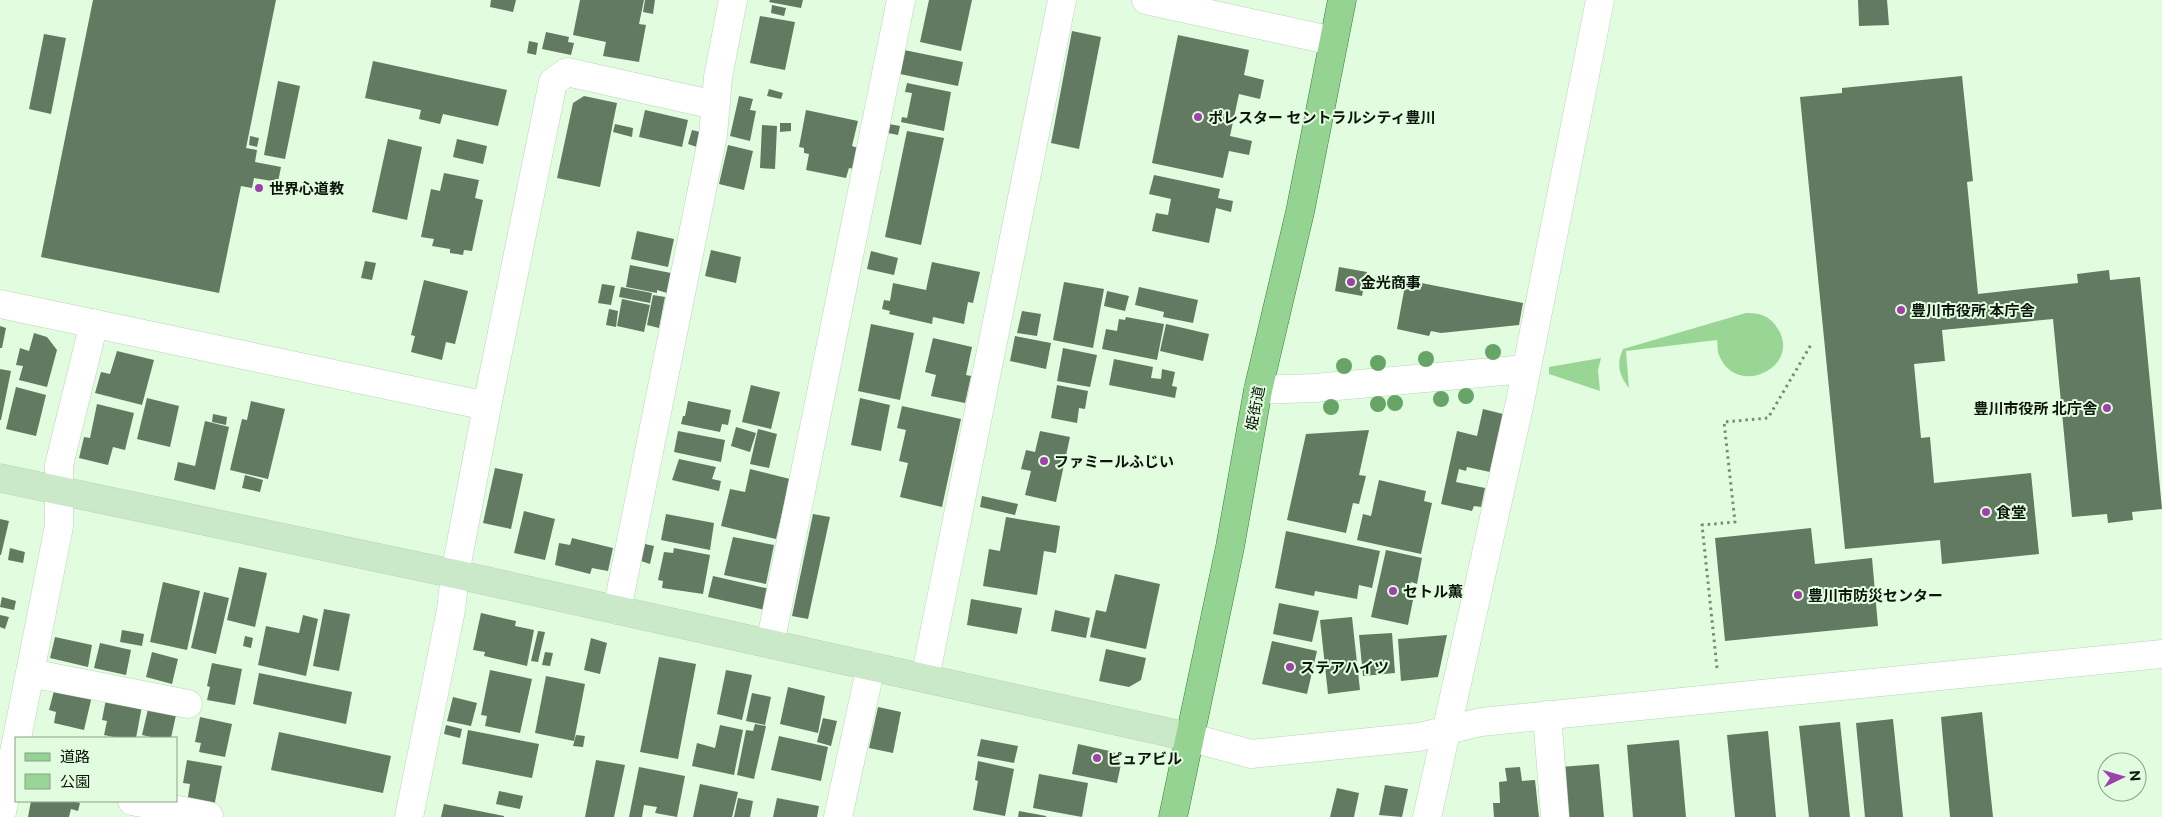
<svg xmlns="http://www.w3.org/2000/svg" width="2162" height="817" font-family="'Public Sans','Noto Sans JP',sans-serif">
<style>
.green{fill:#99d695}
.building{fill:#627a61}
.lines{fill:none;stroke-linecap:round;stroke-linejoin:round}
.street-casing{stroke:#bad4b8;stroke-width:29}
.secondary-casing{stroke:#bad4b8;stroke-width:29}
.primary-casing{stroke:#367d34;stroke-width:29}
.path{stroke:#7a8c78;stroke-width:3;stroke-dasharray:2.5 4;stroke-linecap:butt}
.street{stroke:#fff;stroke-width:28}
.secondary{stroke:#c9e9c9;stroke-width:28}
.primary{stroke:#94d392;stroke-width:28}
.tree{fill:#66a567}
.poi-dot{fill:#9f41ab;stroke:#e2fcdf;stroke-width:2}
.labels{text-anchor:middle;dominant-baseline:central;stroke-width:4;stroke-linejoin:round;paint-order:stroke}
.poi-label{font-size:15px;font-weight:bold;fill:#0c150b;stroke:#e2fcdf;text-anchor:start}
.street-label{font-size:15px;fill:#0c150b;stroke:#e2fcdf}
</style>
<rect width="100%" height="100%" fill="#e2fcdf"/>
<!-- green -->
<g class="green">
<path d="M1746 313C1761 313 1770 316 1778 329 1802 367 1736 399 1719 355 1717 351 1718 345 1717 340L1626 351 1629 388C1619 375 1616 365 1623 349Z"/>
<path d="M1601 358 1598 370 1600 391 1549 374V367Z"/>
</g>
<!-- building -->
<g class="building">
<path d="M93 0H276L246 148 257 150 255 162 281 167 278 182 254 178 252 188 241 186 219 293 41 257Z"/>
<path d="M491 0H516L513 12 490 7Z"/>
<path d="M580 0H644L639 24 646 25 639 62 603 56 606 42 573 35Z"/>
<path d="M645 0H655L653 14 643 12Z"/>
<path d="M770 0H803L801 8 769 2Z"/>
<path d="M929 0H972L961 51 920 42Z"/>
<path d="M1858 0H1887L1889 25 1859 26Z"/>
<path d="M772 5 786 8 784 16 771 13Z"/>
<path d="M760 16 795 22 785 70 750 63Z"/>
<path d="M1072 31 1101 37 1079 149 1051 143Z"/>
<path d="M546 32 569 37 568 42 574 43 571 55 542 49Z"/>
<path d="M44 34 66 38 51 114 29 109Z"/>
<path d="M1178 35 1249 50 1244 75 1264 80 1260 99 1239 94 1230 136 1252 141 1249 155 1229 151 1223 178 1152 163Z"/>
<path d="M529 41 538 43 536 55 527 53Z"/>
<path d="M904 50 963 62 958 86 900 74Z"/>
<path d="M373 61 507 90 498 126 443 114 440 124 419 119 421 110 365 98Z"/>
<path d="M1962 76 1973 181 1967 182 1978 294 2078 283 2077 274 2109 270 2110 280 2140 277 2162 509 2132 512 2133 520 2108 523 2107 514 2072 517 2053 319 1942 330 1945 361 1914 364 1921 438 1930 437 1934 483 2031 473 2039 554 1942 564 1940 540 1845 549 1800 97 1842 93V88Z"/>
<path d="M278 81 300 86 285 159 264 155Z"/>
<path d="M907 83 951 92 944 131 901 122 902 117 907 118 912 93 905 92Z"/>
<path d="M769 89 783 93 781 99 767 96Z"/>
<path d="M584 96 617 103 600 187 557 178 573 103Z"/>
<path d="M739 96 753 99 750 110 756 111 750 141 730 136Z"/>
<path d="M645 110 688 120 682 147 639 137Z"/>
<path d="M806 110 858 121 852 146 858 148 854 169 849 168 846 178 806 170 809 154 804 153V148L799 147Z"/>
<path d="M780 123H791V131L780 132Z"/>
<path d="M615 124 633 128 632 137 613 132Z"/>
<path d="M889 124 900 126 898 135 888 133Z"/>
<path d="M762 125 777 126 775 169 760 168Z"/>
<path d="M692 130 700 132 697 147 688 144Z"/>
<path d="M907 131 944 138 921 245 885 237Z"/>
<path d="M250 136 259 138 257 147 249 145Z"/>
<path d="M388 139 422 147 407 220 372 212Z"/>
<path d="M457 139 487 146 483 164 453 157Z"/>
<path d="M728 145 753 151 744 190 719 184Z"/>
<path d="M444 173 479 180 475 198 483 200 472 251 464 250 463 255 450 253V249L432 246 434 239 421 237 431 189 440 191Z"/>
<path d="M1154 175 1220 189 1218 198 1233 201 1231 212 1216 208 1209 243 1152 231 1156 213 1168 215 1171 199 1149 194Z"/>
<path d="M637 231 674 239 668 267 631 259Z"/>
<path d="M711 250 741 257 736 283 705 276Z"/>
<path d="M871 251 898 258 894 275 867 269Z"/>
<path d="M365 261 376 263 372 280 361 278Z"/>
<path d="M932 262 980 272 973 303 968 302 964 324 933 317 932 324 889 314 890 311 882 309 884 300 890 301 893 283 926 290Z"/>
<path d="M630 265 671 273 667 293 657 290V293L626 287Z"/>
<path d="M1339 267 1367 272 1362 296 1335 291Z"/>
<path d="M424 280 468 291 455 344 446 342 442 360 411 352 415 336 411 335Z"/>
<path d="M1406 280 1523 303 1519 325 1441 333 1431 331 1429 336 1397 329Z"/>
<path d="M1064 282 1104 289 1093 348 1053 340Z"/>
<path d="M602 284 615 286 611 305 598 303Z"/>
<path d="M621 287 652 293 650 303 619 297Z"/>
<path d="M1139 287 1198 300 1193 323 1163 317 1164 312 1135 305Z"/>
<path d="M1107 291 1129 296 1125 311 1104 306Z"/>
<path d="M653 295 665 297 659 328 647 325Z"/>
<path d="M622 299 650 305 644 332 617 326Z"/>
<path d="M609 309 618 311 616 327 606 325Z"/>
<path d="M1022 311 1041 314 1037 336 1017 333Z"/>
<path d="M1126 317 1164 324 1157 360 1102 349 1106 329 1117 331 1119 319 1125 320Z"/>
<path d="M871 324 914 333 900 400 858 391Z"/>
<path d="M1166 324 1209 334 1203 361 1160 351Z"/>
<path d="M0 326 6 328 2 348H0Z"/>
<path d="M34 333 47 337 57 350 47 387 19 380 23 366 16 365 20 348 29 351Z"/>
<path d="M1015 336 1051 343 1046 369 1010 361Z"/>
<path d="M933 338 972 347 966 375 971 376 965 403 931 396 936 375 925 372Z"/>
<path d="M1063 348 1097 355 1090 387 1057 381Z"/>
<path d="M117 351 154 360 142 405 95 393 101 372 110 374Z"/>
<path d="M1114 359 1153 367 1151 378 1161 379 1162 369 1175 372 1172 386 1177 387 1175 398 1109 385Z"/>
<path d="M0 369 11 371 1 420H0Z"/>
<path d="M751 385 780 392 771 429 742 422Z"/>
<path d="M1057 385 1088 391 1085 409 1079 408 1077 423 1051 418Z"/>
<path d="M16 387 46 395 36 436 6 429Z"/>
<path d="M147 398 179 406 170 447 137 439Z"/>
<path d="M860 398 890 405 881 451 851 445Z"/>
<path d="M251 401 285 409 268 479 230 470 242 419 247 420Z"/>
<path d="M688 401 731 410 728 425 722 424 720 432 681 424 683 416H685Z"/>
<path d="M97 404 134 413 125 450 113 447 108 465 79 458 84 437 90 438Z"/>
<path d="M902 406 961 419 942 507 900 497 908 463 899 461 906 430 897 428Z"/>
<path d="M1483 409 1503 414 1490 472 1467 467 1466 471 1459 469 1456 482 1485 488 1481 507 1474 506 1472 511 1441 504 1457 431 1477 436Z"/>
<path d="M213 414 227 417 226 425 212 422Z"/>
<path d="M205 421 229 427 215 490 174 480 178 462 195 466Z"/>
<path d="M736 427 756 433 750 452 731 446Z"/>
<path d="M758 429 777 434 769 468 750 464Z"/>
<path d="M1369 430 1359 475 1366 476 1359 504 1353 503 1346 533 1287 520 1306 434Z"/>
<path d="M678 431 725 440 721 462 674 452Z"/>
<path d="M1040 431 1070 437 1056 502 1025 495 1031 471 1021 469 1026 450 1035 452Z"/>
<path d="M679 459 716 467 712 479 721 481 719 491 672 480Z"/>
<path d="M495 468 523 474 511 529 483 523Z"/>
<path d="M750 469 790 479 776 539 721 526 730 489 745 492Z"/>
<path d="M245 475 263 480 260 492 242 488Z"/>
<path d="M1379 480 1426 491 1424 501 1432 503 1421 554 1357 540 1363 514 1371 516Z"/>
<path d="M982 496 1018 504 1015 515 980 507Z"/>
<path d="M524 511 555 519 545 560 514 553Z"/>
<path d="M666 514 714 523 710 550 661 540Z"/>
<path d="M813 514 830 517 808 619 792 616Z"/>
<path d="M1006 517 1060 526 1056 553 1044 551 1037 595 983 586 989 549 1000 551Z"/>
<path d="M0 519 9 521 1 555H0Z"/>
<path d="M1811 528 1815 564 1872 558 1878 626 1725 641 1715 538Z"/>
<path d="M1286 531 1380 551 1372 588 1359 585 1357 599 1315 591 1314 596 1275 588Z"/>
<path d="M733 537 774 545 766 584 724 575Z"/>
<path d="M572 538 613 548 608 571 592 568 590 574 555 565 559 543 570 545Z"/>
<path d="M645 544 654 546 650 564 641 561Z"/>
<path d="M10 548 25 552 23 563 8 560Z"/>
<path d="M674 548 710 555 703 594 662 588 663 581 658 580 664 552 673 553Z"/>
<path d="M1386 550 1422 558 1417 584 1411 582 1407 599 1413 600 1408 625 1371 617Z"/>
<path d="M239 567 267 573 255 627 227 620Z"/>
<path d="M1115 574 1160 584 1146 649 1090 637 1096 610 1106 612Z"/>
<path d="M713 576 770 589 765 610 708 597Z"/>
<path d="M163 582 200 591 187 650 150 642Z"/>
<path d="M204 592 229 598 216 654 191 648Z"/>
<path d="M2 597 16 601 14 610 0 607Z"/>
<path d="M971 599 1022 608 1017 634 967 625Z"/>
<path d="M1279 603 1319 611 1312 642 1273 634Z"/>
<path d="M324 609 350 614 339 671 313 666Z"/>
<path d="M1055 610 1090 618 1086 638 1051 631Z"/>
<path d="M481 613 516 621 515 626 534 630 527 666 484 656 485 652 473 650Z"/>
<path d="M0 615 9 617 5 629 0 627Z"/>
<path d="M303 615 318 619 306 676 258 665 266 626 299 633Z"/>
<path d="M1352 617 1360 690 1328 694 1320 620Z"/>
<path d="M122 630 144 634 142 646 120 642Z"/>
<path d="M538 631 545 632 538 662 531 661Z"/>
<path d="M1392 633 1395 673 1363 676 1359 635Z"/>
<path d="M1447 635 1438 677 1401 681 1398 639Z"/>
<path d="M245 636 253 638 251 648 243 646Z"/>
<path d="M55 637 92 645 88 667 50 658Z"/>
<path d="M591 638 607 643 600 674 584 670Z"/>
<path d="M1272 641 1317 651 1307 694 1262 684Z"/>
<path d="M100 643 131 650 126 675 94 668Z"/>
<path d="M1106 649 1146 658 1141 680 1129 687 1099 681Z"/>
<path d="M152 652 178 659 172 684 146 677Z"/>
<path d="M545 652 553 653 550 666 542 665Z"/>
<path d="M659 657 696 664 678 759 640 752Z"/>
<path d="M212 663 242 669 235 705 207 700 210 687 207 686Z"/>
<path d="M490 670 532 679 520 733 485 726 487 716 481 715Z"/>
<path d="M726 670 752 675 742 720 717 714Z"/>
<path d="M259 673 352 692 346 724 253 704Z"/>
<path d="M546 676 585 684 574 741 535 733Z"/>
<path d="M55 687 92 696 84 730 54 723 56 712 49 710Z"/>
<path d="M788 687 825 696 818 733 780 724Z"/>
<path d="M752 693 771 697 765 725 746 721Z"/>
<path d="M453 697 477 703 471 726 447 721Z"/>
<path d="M106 699 142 706 136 738H119L104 735 107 721 102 720Z"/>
<path d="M878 707 901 712 893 753 869 748Z"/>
<path d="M148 709 176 715 171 738H156L142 735Z"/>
<path d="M1982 712 1993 817H1950L1941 717Z"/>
<path d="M200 717 232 724 225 757 199 752 201 743 195 742Z"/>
<path d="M823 718 837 721 831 746 817 742Z"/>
<path d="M1893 719 1903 817H1865L1856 723Z"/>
<path d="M1840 722 1850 817H1809L1799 726Z"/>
<path d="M755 724 766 726 754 779 737 775 746 730 753 731Z"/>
<path d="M446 725 462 729 460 738 444 734Z"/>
<path d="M720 725 743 730 734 775 692 766 697 743 715 748Z"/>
<path d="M468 730 539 744 532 778 462 764Z"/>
<path d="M1768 731 1776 817H1735L1727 735Z"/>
<path d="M279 732 391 756 383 793 271 770Z"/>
<path d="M576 735 585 736 583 747 573 746Z"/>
<path d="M779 736 828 747 821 781 771 770Z"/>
<path d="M981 739 1018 746 1014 763 977 756Z"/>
<path d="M1679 740 1686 817H1633L1627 745Z"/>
<path d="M1078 744 1114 752 1121 764 1117 783 1072 774Z"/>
<path d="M187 760 222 766 214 807 187 803 190 784 183 783Z"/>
<path d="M596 760 625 765 614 817H585Z"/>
<path d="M978 761 1014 769 1005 816 973 810 978 781 975 780Z"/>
<path d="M1599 764 1604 817H1564L1560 767Z"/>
<path d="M639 767 685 776 677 817 655 813 657 807 644 805 642 817H629Z"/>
<path d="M1520 767 1522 781 1535 780 1539 817H1494L1493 803H1500L1499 782 1507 781 1505 768Z"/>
<path d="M1039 774 1088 783 1082 817 1033 808Z"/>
<path d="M700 784 738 792 732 817H693Z"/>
<path d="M1385 785 1408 789 1402 817 1379 815Z"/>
<path d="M1337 788 1359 793 1354 817H1330Z"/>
<path d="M499 791 523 796 520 809 496 804Z"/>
<path d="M738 798 753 801 750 817H734Z"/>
<path d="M777 798 819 806 817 817H773Z"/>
<path d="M31 801H71L80 803 78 811 71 809 69 817H28Z"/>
<path d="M444 804 504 816V817H441Z"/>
<path d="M1019 811 1046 816V817H1018Z"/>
</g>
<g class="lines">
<!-- street casing -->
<g class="street-casing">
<g id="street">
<path d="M1146 0 1333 41"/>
<path d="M0 304 487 406"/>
<path d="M1258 390 1315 388 1526 369"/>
<path d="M617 610 713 135 718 77 733 0"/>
<path d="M770 644 901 0"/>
<path d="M30 673 188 704"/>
<path d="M925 678 1062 0"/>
<path d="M1547 715 1555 817"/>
<path d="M1189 737 1251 754 1419 737 1481 722 2162 654"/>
<path d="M17 738 59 526V465L94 323"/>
<path d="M132 801 209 816"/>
<path d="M1 817 16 742"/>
<path d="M409 817 451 610 455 574 487 406 553 82 567 72 715 105"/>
<path d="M838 817 871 666"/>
<path d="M1427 817 1520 402 1600 0"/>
</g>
</g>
<!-- secondary casing -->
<g class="secondary-casing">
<path id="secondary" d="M0 478 455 574 1189 737"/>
</g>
<!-- primary casing -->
<g class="primary-casing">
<path id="primary" d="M1173 817 1230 547 1258 390 1300 212 1342 0"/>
</g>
<!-- path -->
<path class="path" d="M1717 668 1702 525 1735 522 1724 422 1768 418 1812 343"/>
<!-- street -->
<use href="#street" class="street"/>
<!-- secondary -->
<use href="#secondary" class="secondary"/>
<!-- primary -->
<use href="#primary" class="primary"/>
</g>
<!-- trees -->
<g class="tree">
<circle cx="1493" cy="352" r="8"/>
<circle cx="1426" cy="359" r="8"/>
<circle cx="1378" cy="363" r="8"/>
<circle cx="1344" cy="366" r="8"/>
<circle cx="1466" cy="396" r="8"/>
<circle cx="1441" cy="399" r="8"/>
<circle cx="1395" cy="403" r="8"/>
<circle cx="1378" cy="404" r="8"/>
<circle cx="1331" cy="407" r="8"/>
</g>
<!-- markers -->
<g class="poi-dot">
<circle cx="1198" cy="117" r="5"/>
<circle cx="259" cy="188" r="5"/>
<circle cx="1351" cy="282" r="5"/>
<circle cx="1901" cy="310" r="5"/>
<circle cx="2107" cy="408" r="5"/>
<circle cx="1044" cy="461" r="5"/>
<circle cx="1986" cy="512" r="5"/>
<circle cx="1393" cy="591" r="5"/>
<circle cx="1798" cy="595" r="5"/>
<circle cx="1290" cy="667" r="5"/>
<circle cx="1097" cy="758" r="5"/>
</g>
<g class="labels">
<!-- poi labels -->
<g class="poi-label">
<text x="1208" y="117">ポレスター セントラルシティ豊川</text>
<text x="269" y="188">世界心道教</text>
<text x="1361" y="282">金光商事</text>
<text x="1911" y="310">豊川市役所 本庁舎</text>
<text x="2097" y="408" text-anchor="end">豊川市役所 北庁舎</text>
<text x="1054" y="461">ファミールふじい</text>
<text x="1996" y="512">食堂</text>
<text x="1403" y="591">セトル薫</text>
<text x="1808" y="595">豊川市防災センター</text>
<text x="1300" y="667">ステアハイツ</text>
<text x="1107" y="758">ピュアビル</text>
</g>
<!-- street labels -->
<g class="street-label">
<text transform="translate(1255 408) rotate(-79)">姫街道</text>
</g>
</g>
<!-- legend -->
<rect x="15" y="737" width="162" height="65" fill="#e2fcdf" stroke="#8ca08a"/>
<rect x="25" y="753" width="25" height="8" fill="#94d392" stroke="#8ca08a"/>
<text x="60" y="762" font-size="15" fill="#0c150b">道路</text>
<rect x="25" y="774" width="25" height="15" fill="#99d695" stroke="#8ca08a"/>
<text x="60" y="787" font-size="15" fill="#0c150b">公園</text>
<!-- north arrow -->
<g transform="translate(2122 777) rotate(85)"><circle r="24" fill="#e2fcdf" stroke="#8ca08a"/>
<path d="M0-4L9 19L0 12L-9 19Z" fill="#9f41ab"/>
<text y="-8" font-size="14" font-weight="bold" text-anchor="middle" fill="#0c150b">N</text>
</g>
</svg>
